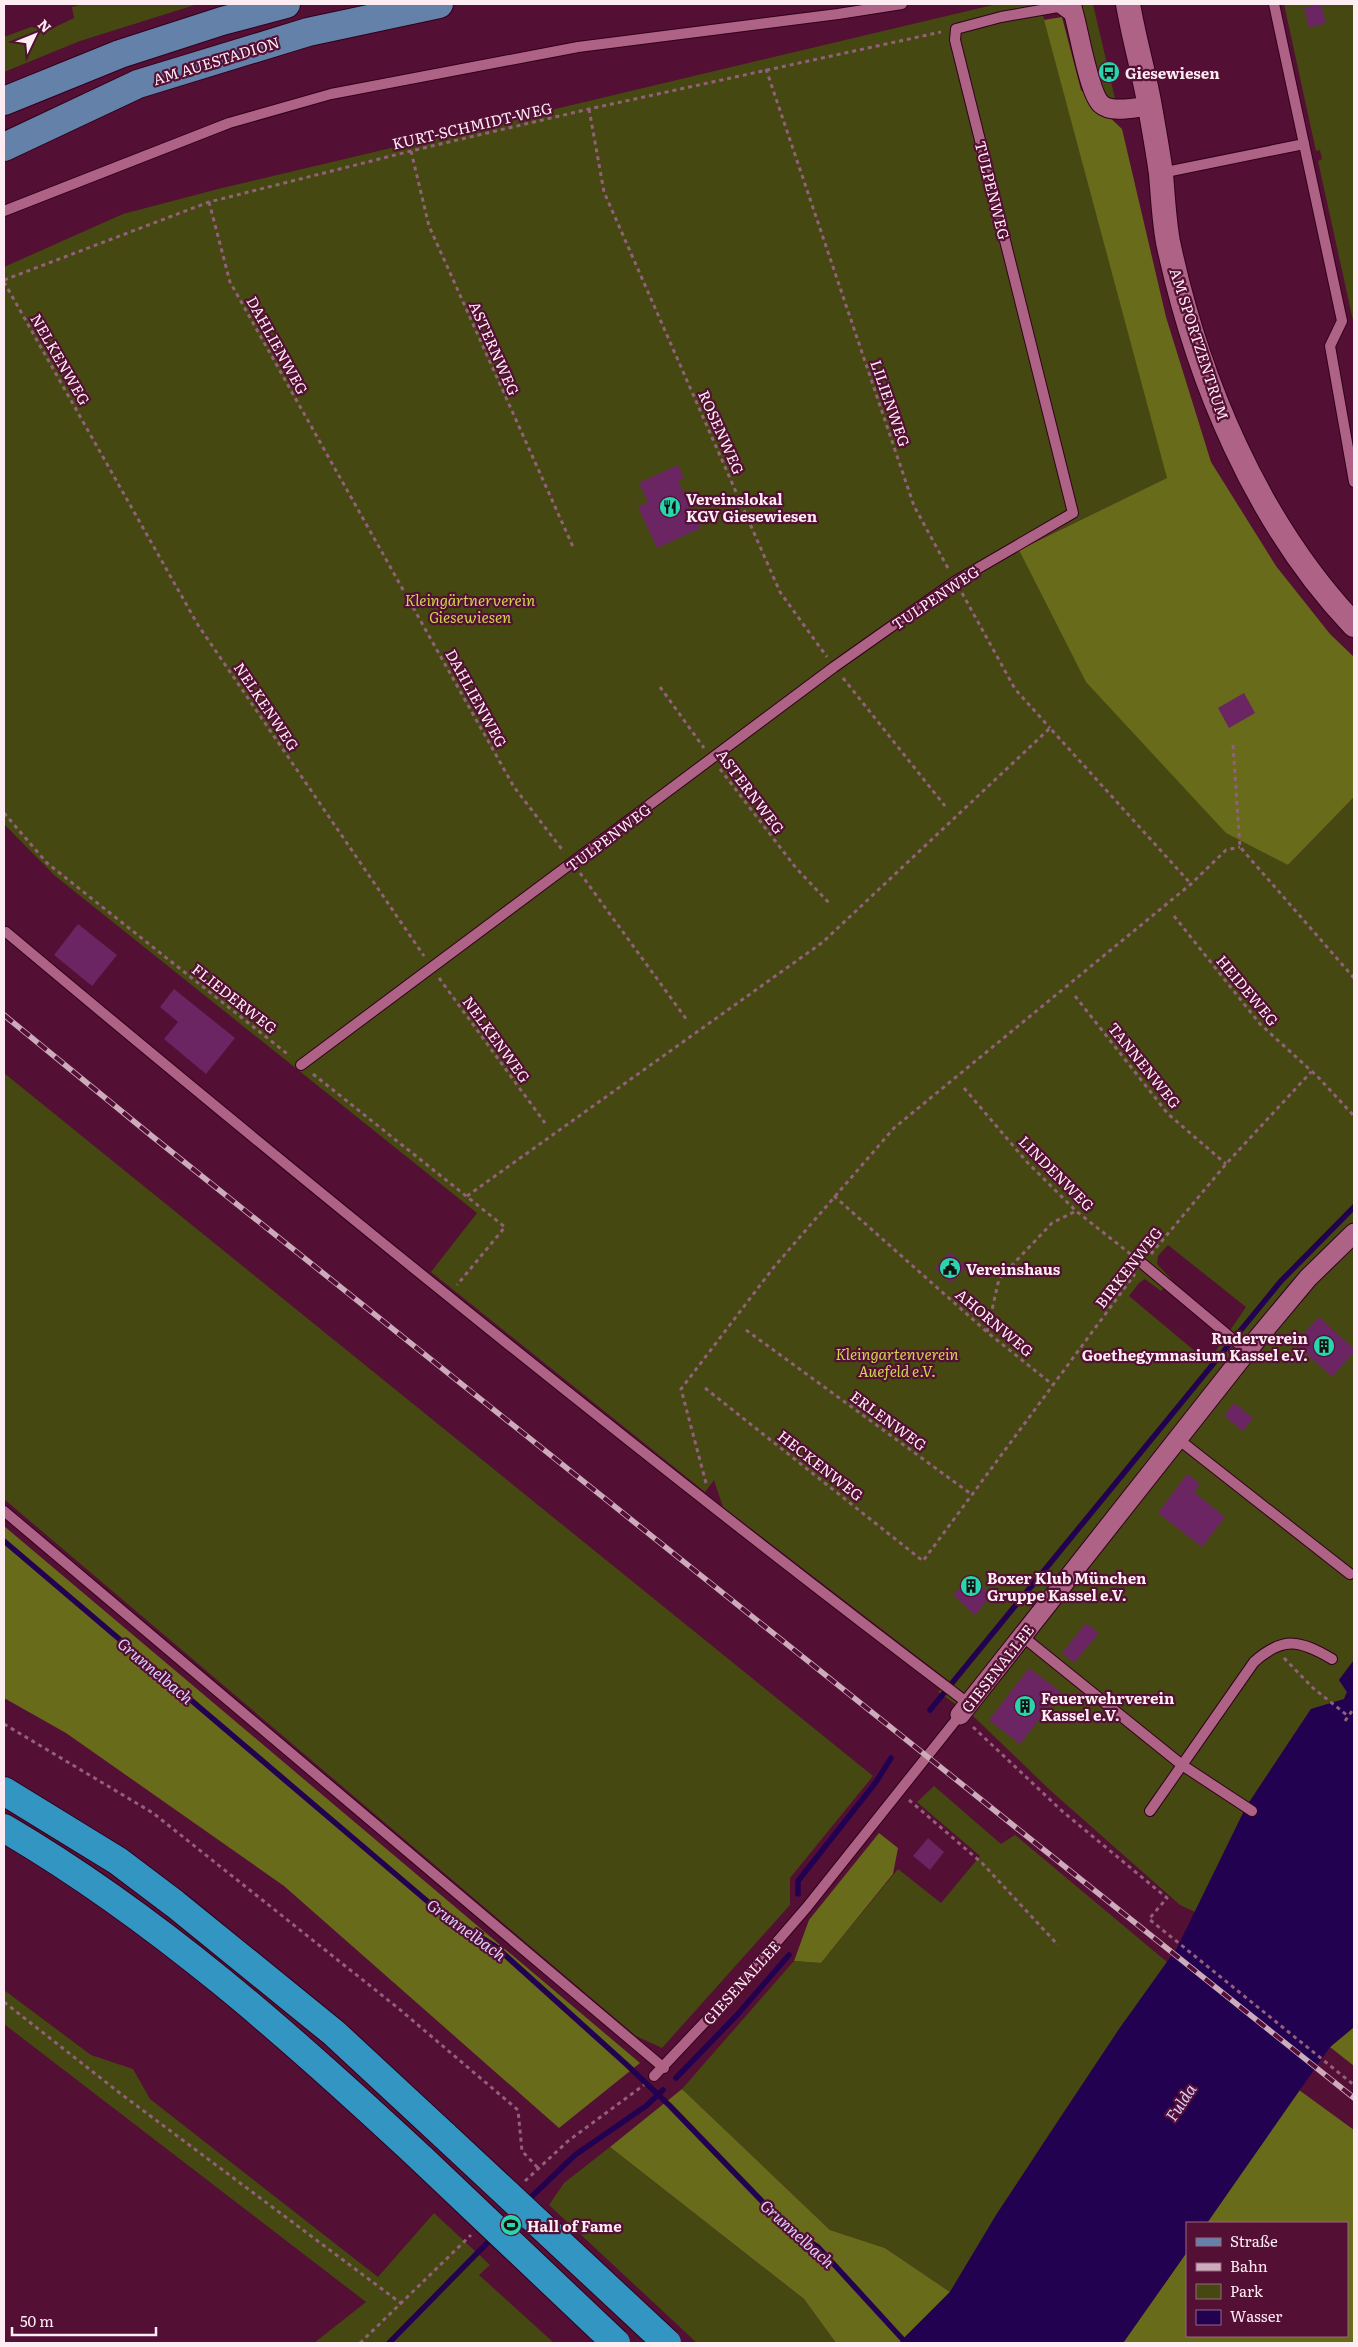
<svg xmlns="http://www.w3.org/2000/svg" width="1358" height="2347" font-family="Literata,serif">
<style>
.green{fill:#454811;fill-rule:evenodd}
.forest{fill:#676b1a}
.water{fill:#220151}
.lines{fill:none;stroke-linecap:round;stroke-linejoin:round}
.stream{stroke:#220151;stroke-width:5.5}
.building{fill:#6a2562}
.service-casing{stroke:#31001b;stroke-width:12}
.minor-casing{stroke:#31001b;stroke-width:21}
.tertiary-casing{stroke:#31001b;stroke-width:26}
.primary-casing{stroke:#31001b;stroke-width:30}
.motorway-casing{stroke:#31001b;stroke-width:30}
.path{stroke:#92607b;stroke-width:3;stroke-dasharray:4 4;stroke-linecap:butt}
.service{stroke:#ae6285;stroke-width:10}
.minor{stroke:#ae6285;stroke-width:19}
.tertiary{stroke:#ae6285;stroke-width:24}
.primary{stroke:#6481aa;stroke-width:28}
.motorway{stroke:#3295c2;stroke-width:28}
.rail-casing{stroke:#ccabbb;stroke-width:5.5}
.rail{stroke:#540f35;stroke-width:4;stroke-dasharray:11;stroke-linecap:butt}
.motorway-bridge-casing{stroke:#31001b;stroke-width:30;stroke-linecap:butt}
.motorway-bridge{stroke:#3295c2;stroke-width:28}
.labels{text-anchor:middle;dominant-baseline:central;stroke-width:4.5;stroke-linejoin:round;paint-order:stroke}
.street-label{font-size:15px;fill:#feecf3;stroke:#540f35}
.poi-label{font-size:15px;font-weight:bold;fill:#feecf3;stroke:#540f35;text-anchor:start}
.park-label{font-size:15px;font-style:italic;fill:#ced54e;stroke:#540f35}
.water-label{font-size:16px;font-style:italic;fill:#d7d0fd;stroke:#540f35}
</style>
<rect width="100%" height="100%" fill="#540f35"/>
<!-- green -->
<g class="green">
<path d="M83 4H198L80 41 4 72V37L31 27 49 30 74 18 72 7Z"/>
<path d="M997 4H1040L1168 478 1020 549 1288 865 1354 797V1660L1339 1680 1347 1692 1344 1700 1311 1709 1246 1807 1195 1912 1180 1905 1051 1791 974 1717 938 1692 949 1681 723 1507 714 1480 705 1492 431 1272 477 1213 54 875 4 824V267L123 214 218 189ZM1168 1245 1246 1307 1208 1362 1129 1296 1139 1283 1145 1279 1161 1291 1171 1279 1157 1264 1158 1256Z"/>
<path d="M1079 4H1093L1116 103 1108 100 1101 92Z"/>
<path d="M1284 4H1354V325L1318 161 1322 159 1320 150 1316 151Z"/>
<path d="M4 1073 873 1776 790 1878V1905L662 2048 636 2036 4 1499Z"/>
<path d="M934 1786 1001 1844 1015 1835 1167 1962C1091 2069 1018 2179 950 2292L885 2248 830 2230 682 2089 794 1961 821 1963 898 1869 941 1903 980 1856 917 1802Z"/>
<path d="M4 1990 91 2055 133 2069 150 2099 378 2277 434 2213 490 2265 479 2275 554 2343H314L366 2302 4 2024Z"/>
<path d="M610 2147 804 2299 836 2343H697L549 2205 564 2183Z"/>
</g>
<!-- forest -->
<g class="forest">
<path d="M1062 17 1081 90 1122 129 1166 317 1211 462 1276 566 1330 634 1354 657V797L1288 865 1226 833 1086 682 1019 550 1167 478 1044 20Z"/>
<path d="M4 1526 640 2063 559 2128 284 1886 66 1733 4 1698Z"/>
<path d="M879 1833 898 1848 893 1874 821 1963 794 1961 809 1920Z"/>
<path d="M1354 2027V2066L1330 2047Z"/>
<path d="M682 2089 830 2230 885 2248 950 2292 899 2343H836L804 2299 610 2147Z"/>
<path d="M1299 2090 1354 2130V2343H1123L1187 2252V2336H1347V2223H1207Z"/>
</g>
<!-- water -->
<path class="water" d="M1354 1660V2027L1330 2047 1207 2223H1187V2252L1123 2343H899L950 2292 996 2215 1119 2029 1177 1948 1246 1807 1311 1709 1344 1699 1347 1692 1339 1680Z"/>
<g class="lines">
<!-- stream -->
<g class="stream">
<path d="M4 1541 440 1912 495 1946 626 2064 670 2106 787 2227 818 2247 906 2343"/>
<path d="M930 1710 1281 1281 1354 1207"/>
<path d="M798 1894V1881L876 1782 891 1758"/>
<path d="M676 2078 737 2015 789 1955"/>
<path d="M526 2202 575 2155 646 2106 663 2090"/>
<path d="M389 2343 494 2236"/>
</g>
</g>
<!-- building -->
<g class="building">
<path d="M1321 4 1326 23 1309 28 1304 8Z"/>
<path d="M678 465 684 478 678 481 701 528 657 548 638 507 648 502 639 483Z"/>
<path d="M1244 693 1255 713 1229 728 1218 708Z"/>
<path d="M78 924 117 955 92 986 54 955Z"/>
<path d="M174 989 235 1038 206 1074 164 1039 178 1022 160 1007Z"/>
<path d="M950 1252 966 1267 951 1283 935 1268Z"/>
<path d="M1319 1317 1354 1349V1352L1332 1377 1295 1343Z"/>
<path d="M1234 1403 1253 1418 1243 1431 1224 1416Z"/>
<path d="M1187 1474 1200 1484 1194 1492 1225 1517 1202 1547 1158 1513Z"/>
<path d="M970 1576 992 1595 975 1615 953 1595Z"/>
<path d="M1086 1623 1099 1633 1074 1663 1062 1653Z"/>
<path d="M1029 1668 1061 1692 1020 1744 989 1720Z"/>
<path d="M928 1838 944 1852 930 1870 913 1856Z"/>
</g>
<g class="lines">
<!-- service casing -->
<g class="service-casing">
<g id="service">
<path d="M1304 144 1342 321 1330 346 1354 482"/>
<path d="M1161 173 1304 144 1274 4"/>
<path d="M4 211 229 123 331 94 578 47 838 14 902 4"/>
<path d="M6 932C321 1196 641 1456 969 1704"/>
<path d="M301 1065 834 667 956 581 1073 513 955 40 956 29 1001 17 1058 7 1073 18"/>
<path d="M1143 1264 1247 1351"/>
<path d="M1178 1439 1350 1574"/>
<path d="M4 1511 664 2068"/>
<path d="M1022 1636 1182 1765 1252 1811"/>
<path d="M1150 1811 1254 1662C1283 1636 1300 1640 1332 1659"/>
<path d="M654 2076 738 1987 807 1907 960 1715"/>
</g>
</g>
<!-- minor casing -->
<g class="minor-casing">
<g id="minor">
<path d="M1071 4C1078 24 1088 92 1101 104 1112 114 1136 107 1150 106"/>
<path d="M960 1715 1247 1351 1308 1278 1354 1233"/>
</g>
</g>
<!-- tertiary casing -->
<g class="tertiary-casing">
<path id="tertiary" d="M1128 4C1134 39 1144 73 1150 107 1154 130 1158 152 1161 174 1163 197 1164 220 1168 242 1197 379 1257 523 1354 625"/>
</g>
<!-- primary casing -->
<g class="primary-casing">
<g id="primary">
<path d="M4 101 120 54 222 21 286 4"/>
<path d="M4 147 138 84 308 32 439 4"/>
</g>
</g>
<!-- motorway casing -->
<g class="motorway-casing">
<g id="motorway">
<path d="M4 1791 118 1861 175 1904 334 2033 445 2136"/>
<path d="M4 1828C159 1919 292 2038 422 2159"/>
</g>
</g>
<!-- path -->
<g class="path">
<path d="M766 69 914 506 949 570"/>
<path d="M589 109 604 192 780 592 827 657"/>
<path d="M411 151 429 226 574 549"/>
<path d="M209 202 230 282 514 787 564 852"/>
<path d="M4 280 209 202 411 151 589 109 941 32"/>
<path d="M4 282 198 625 424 956"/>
<path d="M962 593 1015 689 1050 728"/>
<path d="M843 678 945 806"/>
<path d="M660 687 704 748"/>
<path d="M1233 745 1240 847 1354 978"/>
<path d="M720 769 796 868 830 904"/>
<path d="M4 813 47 863 290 1056"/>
<path d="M580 873 687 1020"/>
<path d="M1174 916 1260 1024 1318 1077 1354 1116"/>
<path d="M439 978 545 1123"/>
<path d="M1075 996 1168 1114 1226 1164"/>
<path d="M313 1074 505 1227 457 1285"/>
<path d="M964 1088 1027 1162 1076 1211 1133 1256"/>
<path d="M467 1196 823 942 1050 728 1191 884"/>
<path d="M834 1196 987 1332 1053 1385"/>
<path d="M1151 1254 1226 1164 1311 1072"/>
<path d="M746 1330 971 1494"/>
<path d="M987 1332 999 1279 1052 1223 1076 1211"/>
<path d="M705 1388 923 1561 1135 1274"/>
<path d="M706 1483 681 1389 774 1267 894 1128 1191 884 1226 850 1240 847"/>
<path d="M1284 1658 1313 1688 1348 1716"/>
<path d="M1345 1721 1352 1711"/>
<path d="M4 1724 153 1813 398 2008 518 2110 522 2151 538 2168"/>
<path d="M973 1727 1062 1811 1167 1898 1149 1919 1354 2085"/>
<path d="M909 1800 982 1863 1058 1945"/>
<path d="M4 2002 121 2094 402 2304"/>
<path d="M525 2181 568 2141 644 2085"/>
<path d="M360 2343 471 2235"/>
</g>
<!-- service -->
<use href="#service" class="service"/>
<!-- minor -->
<use href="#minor" class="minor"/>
<!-- tertiary -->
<use href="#tertiary" class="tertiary"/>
<!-- primary -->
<use href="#primary" class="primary"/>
<!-- motorway -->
<use href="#motorway" class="motorway"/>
<!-- rail casing -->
<g class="rail-casing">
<path id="rail" d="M4 1015 153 1137 1354 2098"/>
</g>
<!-- rail -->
<use href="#rail" class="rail"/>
<!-- motorway-bridge casing -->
<g class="motorway-bridge-casing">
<g id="motorway-bridge">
<path d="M445 2136 667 2343"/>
<path d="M422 2159 616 2343"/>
</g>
</g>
<!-- motorway-bridge -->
<use href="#motorway-bridge" class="motorway-bridge"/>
</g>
<!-- icons -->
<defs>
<g id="bus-disc" transform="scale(1.125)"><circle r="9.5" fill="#28d5ad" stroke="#540f35"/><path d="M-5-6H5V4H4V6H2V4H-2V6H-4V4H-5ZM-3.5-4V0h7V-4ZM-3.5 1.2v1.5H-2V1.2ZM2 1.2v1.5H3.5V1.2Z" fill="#111"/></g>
<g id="restaurant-disc" transform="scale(1.125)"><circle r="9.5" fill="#28d5ad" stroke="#540f35"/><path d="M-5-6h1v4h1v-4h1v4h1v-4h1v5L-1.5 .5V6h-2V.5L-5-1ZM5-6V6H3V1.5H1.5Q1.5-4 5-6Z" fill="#111"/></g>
<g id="civic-disc" transform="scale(1.125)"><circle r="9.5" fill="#28d5ad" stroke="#540f35"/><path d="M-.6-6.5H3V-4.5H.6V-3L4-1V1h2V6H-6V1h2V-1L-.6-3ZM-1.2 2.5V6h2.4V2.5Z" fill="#111"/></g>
<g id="building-disc" transform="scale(1.125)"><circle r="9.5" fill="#28d5ad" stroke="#540f35"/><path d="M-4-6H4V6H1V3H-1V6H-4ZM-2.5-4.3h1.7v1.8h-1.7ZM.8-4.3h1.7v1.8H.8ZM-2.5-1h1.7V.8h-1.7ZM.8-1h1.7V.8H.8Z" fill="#111"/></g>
<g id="stadium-disc" transform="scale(1.125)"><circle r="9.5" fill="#28d5ad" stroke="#540f35"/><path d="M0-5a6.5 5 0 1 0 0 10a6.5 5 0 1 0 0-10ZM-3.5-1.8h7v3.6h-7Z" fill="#111"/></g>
</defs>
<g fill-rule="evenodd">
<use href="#bus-disc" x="1109" y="72"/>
<use href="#restaurant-disc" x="670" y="507"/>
<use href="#civic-disc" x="950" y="1268"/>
<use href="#building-disc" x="1324" y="1346"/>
<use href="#building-disc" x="971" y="1586"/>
<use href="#building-disc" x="1025" y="1706"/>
<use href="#stadium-disc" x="511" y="2225"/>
</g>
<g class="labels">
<!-- street labels -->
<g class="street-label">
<text transform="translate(216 60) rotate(-17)">AM AUESTADION</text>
<text transform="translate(472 125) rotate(-13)">KURT-SCHMIDT-WEG</text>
<text transform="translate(993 190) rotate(76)">TULPENWEG</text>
<text transform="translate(1200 344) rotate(72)">AM SPORTZENTRUM</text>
<text transform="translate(278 345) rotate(61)">DAHLIENWEG</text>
<text transform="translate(495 348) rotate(66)">ASTERNWEG</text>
<text transform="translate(61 359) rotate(60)">NELKENWEG</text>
<text transform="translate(891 403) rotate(71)">LILIENWEG</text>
<text transform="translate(722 432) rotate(66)">ROSENWEG</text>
<text transform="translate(935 597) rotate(-34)">TULPENWEG</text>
<text transform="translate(477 698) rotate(61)">DAHLIENWEG</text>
<text transform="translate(267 706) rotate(56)">NELKENWEG</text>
<text transform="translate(751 791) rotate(53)">ASTERNWEG</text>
<text transform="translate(608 837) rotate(-37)">TULPENWEG</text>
<text transform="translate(1248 990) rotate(50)">HEIDEWEG</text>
<text transform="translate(235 998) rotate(38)">FLIEDERWEG</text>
<text transform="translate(497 1039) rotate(54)">NELKENWEG</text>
<text transform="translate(1145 1065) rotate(51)">TANNENWEG</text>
<text transform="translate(1057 1173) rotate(45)">LINDENWEG</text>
<text transform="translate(1128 1267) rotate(-52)">BIRKENWEG</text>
<text transform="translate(995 1322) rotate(40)">AHORNWEG</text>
<text transform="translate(889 1420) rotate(36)">ERLENWEG</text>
<text transform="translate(821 1465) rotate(38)">HECKENWEG</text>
<text transform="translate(997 1668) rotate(-52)">GIESENALLEE</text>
<text transform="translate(741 1982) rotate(-48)">GIESENALLEE</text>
</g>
<!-- poi labels -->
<g class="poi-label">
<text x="1125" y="72">Giesewiesen</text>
<text x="686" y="498">Vereinslokal<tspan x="686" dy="17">KGV Giesewiesen</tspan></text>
<text x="966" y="1268">Vereinshaus</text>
<text x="1308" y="1337" text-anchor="end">Ruderverein<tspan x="1308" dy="17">Goethegymnasium Kassel e.V.</tspan></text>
<text x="987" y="1577">Boxer Klub München<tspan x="987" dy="17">Gruppe Kassel e.V.</tspan></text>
<text x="1041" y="1697">Feuerwehrverein<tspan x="1041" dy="17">Kassel e.V.</tspan></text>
<text x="527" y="2225">Hall of Fame</text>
</g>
<!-- park labels -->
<g class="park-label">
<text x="470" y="599">Kleingärtnerverein<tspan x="470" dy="17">Giesewiesen</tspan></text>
<text x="897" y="1353">Kleingartenverein<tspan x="897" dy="17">Auefeld e.V.</tspan></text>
</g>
<!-- water labels -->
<g class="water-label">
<text transform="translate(156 1670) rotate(40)">Grunnelbach</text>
<text transform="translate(467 1929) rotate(36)">Grunnelbach</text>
<text transform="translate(1180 2102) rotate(-56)">Fulda</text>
<text transform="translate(798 2233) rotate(42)">Grunnelbach</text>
</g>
</g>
<!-- border -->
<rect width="1358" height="2347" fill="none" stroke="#feecf3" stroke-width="10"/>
<!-- legend -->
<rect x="1186" y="2222" width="162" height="115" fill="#540f35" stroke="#986781"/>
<rect x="1196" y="2238" width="25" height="8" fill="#6481aa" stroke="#986781"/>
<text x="1230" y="2247" font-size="15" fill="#feecf3">Straße</text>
<rect x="1196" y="2263" width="25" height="8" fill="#ccabbb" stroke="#986781"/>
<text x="1230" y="2272" font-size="15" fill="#feecf3">Bahn</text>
<rect x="1196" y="2284" width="25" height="15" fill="#454811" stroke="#986781"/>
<text x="1230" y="2297" font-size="15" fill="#feecf3">Park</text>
<rect x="1196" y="2310" width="25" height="15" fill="#220151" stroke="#986781"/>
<text x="1230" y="2322" font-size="15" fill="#feecf3">Wasser</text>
<!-- north arrow -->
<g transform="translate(35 35) rotate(47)" stroke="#540f35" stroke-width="4" paint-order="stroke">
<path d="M0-4L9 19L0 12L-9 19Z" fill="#feecf3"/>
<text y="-8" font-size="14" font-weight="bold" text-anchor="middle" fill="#feecf3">N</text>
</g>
<!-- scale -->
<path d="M12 2327v8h144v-8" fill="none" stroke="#feecf3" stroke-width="2.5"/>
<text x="20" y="2327" font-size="15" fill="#feecf3" stroke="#540f35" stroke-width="4" paint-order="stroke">50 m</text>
</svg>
